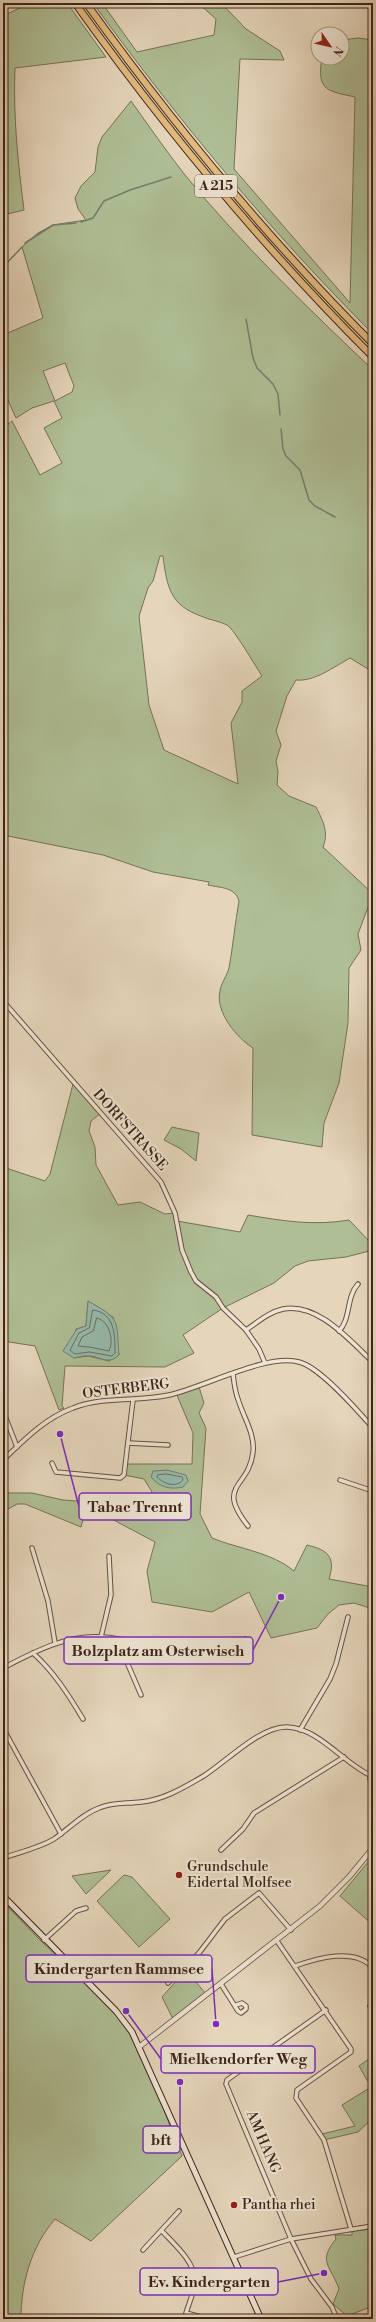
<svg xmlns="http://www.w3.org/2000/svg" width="376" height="2322" font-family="'Libre Bodoni',serif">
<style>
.green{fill:#afbe95;stroke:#767256;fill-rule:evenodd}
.water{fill:#97b9ab;stroke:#737e70}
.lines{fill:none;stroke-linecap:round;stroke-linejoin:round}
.shore{stroke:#6a6f62;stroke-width:1}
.stream{stroke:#737e70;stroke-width:1.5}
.minor-casing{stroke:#685141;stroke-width:5.5}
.tertiary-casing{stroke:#685141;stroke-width:6}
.secondary-casing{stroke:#3e2518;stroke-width:7}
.motorway-casing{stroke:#3e2518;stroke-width:8}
.minor{stroke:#eee4d3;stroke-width:3.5}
.tertiary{stroke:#eee4d3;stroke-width:4.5}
.secondary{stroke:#eee4d3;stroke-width:5}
.motorway{stroke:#e2ba7e;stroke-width:6}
.poi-dot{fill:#8f2418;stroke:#eee4d3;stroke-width:1.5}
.labels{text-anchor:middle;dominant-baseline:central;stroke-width:4;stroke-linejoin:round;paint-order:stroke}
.shield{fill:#eee4d3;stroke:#735e50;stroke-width:1}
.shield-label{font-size:13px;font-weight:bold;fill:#3e2518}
.street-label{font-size:14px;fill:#3e2518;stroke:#eee4d3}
.poi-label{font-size:14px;fill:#3e2518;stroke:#eee4d3;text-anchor:start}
.leader{fill:none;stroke:#7b2cbf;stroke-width:1.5}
.callout-dot{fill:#7b2cbf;stroke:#eee4d3;stroke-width:1.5}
.callout{fill:#eee4d3;stroke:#7b2cbf;stroke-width:1.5}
.callout-label{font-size:15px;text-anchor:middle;font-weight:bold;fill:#3e2518}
</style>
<rect width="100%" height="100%" fill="#e5d5bb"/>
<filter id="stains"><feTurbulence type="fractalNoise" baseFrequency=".005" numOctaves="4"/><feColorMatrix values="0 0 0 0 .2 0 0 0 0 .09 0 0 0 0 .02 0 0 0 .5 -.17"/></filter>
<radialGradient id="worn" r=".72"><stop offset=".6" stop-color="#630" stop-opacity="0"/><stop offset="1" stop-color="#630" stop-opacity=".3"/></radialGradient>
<!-- green -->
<g class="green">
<path d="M30 3H67L106 57 15 68C13 116 18 163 24 210L3 215V16Z"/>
<path d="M93 3H102L137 52 214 35 216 19 198 3H221L246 29 280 51 284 60 240 59 234 169 350 303 355 97C329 91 316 92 322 58H342V40L358 38 373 40V334C271 232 178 120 93 3Z"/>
<path d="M131 101C149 126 166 151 185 175 242 245 308 308 373 370V672L350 658C334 667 314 682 296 680L287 696 276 731 281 745 276 761 278 772 277 785 289 796 316 807C323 821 329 832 323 847L373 894 358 934 361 950 349 968 348 1023 339 1083 324 1123 322 1147 252 1135 253 1048C237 1038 215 1012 220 991 221 983 227 976 229 968 233 946 235 923 239 901 235 887 221 888 208 885L209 882 153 872 103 855 3 835V428L12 421 40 475 62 463 44 428 62 418 54 401 32 408 16 418 3 389V335L43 318 22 247 38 233 53 225 86 220 78 209 75 198 81 186 95 172 98 147 102 137ZM65 363 74 386 72 392 55 401 43 371ZM160 556H163C167 587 170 605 201 616 209 620 220 621 227 625 234 629 256 667 262 676L242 691V702L231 723 238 784 164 750 149 705 139 616 148 588 153 581Z"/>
<path d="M73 1084 101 1113 91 1121 89 1131 95 1147 96 1165 118 1205 140 1202 165 1214 175 1213 177 1221 240 1232 248 1215C283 1221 314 1226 349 1220L373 1245V1250L346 1257 308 1261 295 1266 274 1283 223 1308 183 1335 194 1353 165 1367 65 1366 62 1406 64 1408 59 1410 35 1346 3 1341V1167L45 1181 50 1174ZM88 1302 113 1317 119 1355 109 1361 88 1356 74 1358 76 1329 86 1326Z"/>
<path d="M172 1127 199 1133 196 1161 181 1149 164 1140Z"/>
<path d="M199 1387 204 1403 199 1413 206 1428 200 1514 212 1538C239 1549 271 1552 294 1571L307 1545C328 1550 336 1557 329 1579L373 1587V1609L354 1603 339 1605 328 1614 317 1628 271 1638 249 1592 212 1612 152 1602 147 1571 155 1542 108 1517 84 1515 81 1527 25 1504H17L3 1512V1497L8 1493H32L63 1500 90 1502 121 1510 148 1512 152 1492 144 1479 124 1475 126 1464H192L193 1433 176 1393Z"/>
<path d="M373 1856V1925L340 1896Z"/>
<path d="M111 1870 86 1894 72 1876Z"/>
<path d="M124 1875 132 1877 170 1919 139 1947 97 1901Z"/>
<path d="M3 1902 42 1942 116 2012C145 2050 163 2111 182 2156L91 2241 55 2219C31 2247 21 2283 21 2319H3Z"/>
<path d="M186 1970 206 1994 173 2019 162 1997Z"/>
<path d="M373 2056V2097L371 2094 373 2118 358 2132 324 2140 322 2134 355 2126 342 2105 371 2087 359 2066Z"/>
<path d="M373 2229V2306L347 2316 333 2304 339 2289C331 2266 317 2262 336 2239L335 2235H352V2231Z"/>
</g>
<!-- water -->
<g class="water">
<path d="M88 1301C122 1320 116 1320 119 1355 109 1365 101 1357 90 1356 85 1355 79 1357 74 1358L63 1351 77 1329 86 1326Z"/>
<path d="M167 1470 186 1475 188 1481 183 1487C170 1490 159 1487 151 1477L153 1471Z"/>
</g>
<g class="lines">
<!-- shore -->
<g class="shore">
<path d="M93 1310C115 1313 115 1335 115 1353L112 1356 89 1352 75 1354 70 1350 79 1333 89 1328Z"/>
<path d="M97 1318C110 1321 114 1341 109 1351L89 1347 78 1346 82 1337 93 1331Z"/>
<path d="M167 1474 182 1477 183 1480C176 1488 164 1484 157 1477L158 1475Z"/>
</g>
<!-- stream -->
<g class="stream">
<path d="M81 222 93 218 104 201 130 190 171 177"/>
<path d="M25 243 53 225 76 223"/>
<path d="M3 267 22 247"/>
<path d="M246 319 253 358 257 368 273 384 278 394 280 415"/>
<path d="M281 429 283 449 286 456 300 470 309 500 315 506 335 517"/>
</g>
<!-- minor casing -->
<g class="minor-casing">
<g id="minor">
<path d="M3 1001 161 1182 175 1213 182 1250 191 1272 196 1281 216 1297 223 1308 246 1330 259 1349 265 1363"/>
<path d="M246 1330C258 1322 269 1312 283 1309 318 1302 350 1341 373 1362"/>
<path d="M339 1331C351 1319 346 1297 358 1284"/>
<path d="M233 1374C234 1383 235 1393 239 1402 244 1418 255 1434 253 1452 249 1489 215 1484 248 1526"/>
<path d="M3 1411 17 1447"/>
<path d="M128 1443 168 1445"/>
<path d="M3 1460C24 1440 45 1418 73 1408 103 1396 137 1402 169 1395 205 1387 267 1353 299 1362 320 1367 358 1411 373 1428"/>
<path d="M52 1463 56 1472 120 1478 124 1475 133 1400"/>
<path d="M340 1480 373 1491"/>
<path d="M32 1548 48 1601 55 1643"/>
<path d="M101 1637 111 1595 109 1556"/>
<path d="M117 1639 141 1695"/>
<path d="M33 1653C54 1672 68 1694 83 1719"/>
<path d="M3 1668C34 1652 65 1635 101 1637 156 1639 193 1674 245 1639"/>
<path d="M3 1728 61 1834"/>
<path d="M300 1730 330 1679 336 1664 348 1617"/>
<path d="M373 1767 370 1779 373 1789"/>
<path d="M221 1850 243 1829 254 1813 344 1757"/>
<path d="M3 1858C20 1852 39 1848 54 1839 69 1829 82 1814 99 1808 113 1802 126 1804 141 1802 163 1800 183 1788 202 1777 225 1763 260 1726 287 1727 319 1728 343 1763 370 1775"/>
<path d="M44 1940 76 1911 86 1908"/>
<path d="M277 1941 351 2049V2052L297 2090 296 2098 324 2140 351 2229"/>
<path d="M295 1966C318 1958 355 1947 373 1968"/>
<path d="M168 1983 199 1953 225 1919 259 1893 291 1930"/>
<path d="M221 1984 238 2011 241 2013 246 2009V2006L242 2003 236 2005"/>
<path d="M370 2006 373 2003"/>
<path d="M326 2010 227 2080 226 2084 291 2239 311 2279 332 2307 337 2319"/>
<path d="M162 2231C173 2243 195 2262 195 2280 195 2290 189 2303 186 2313L209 2319"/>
<path d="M143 2250 179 2211"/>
<path d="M234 2257 291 2239 373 2226"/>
</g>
</g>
<!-- tertiary casing -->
<g class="tertiary-casing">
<path id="tertiary" d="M139 2047 320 1906 349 1877 373 1848"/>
</g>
<!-- secondary casing -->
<g class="secondary-casing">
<path id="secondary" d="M3 1896 116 2011 132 2032 261 2319"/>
</g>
<!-- motorway casing -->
<g class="motorway-casing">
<g id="motorway">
<path d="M75 3C165 129 264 248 373 357"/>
<path d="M86 3C173 124 268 239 373 344"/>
</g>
</g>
<!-- minor -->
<use href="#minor" class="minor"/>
<!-- tertiary -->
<use href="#tertiary" class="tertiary"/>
<!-- secondary -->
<use href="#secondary" class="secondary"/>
<!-- motorway -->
<use href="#motorway" class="motorway"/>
</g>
<!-- markers -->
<g class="poi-dot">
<circle cx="179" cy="1875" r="4"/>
<circle cx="234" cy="2205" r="4"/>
</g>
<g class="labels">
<!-- shield labels -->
<rect class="shield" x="195" y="175" width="42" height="22" rx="3"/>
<g class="shield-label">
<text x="216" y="186">A 215</text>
</g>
<!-- street labels -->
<g class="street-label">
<text transform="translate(130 1130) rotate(48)">DORFSTRASSE</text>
<text transform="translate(126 1389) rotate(-7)">OSTERBERG</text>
<text transform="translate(263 2142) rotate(67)">AM HANG</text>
</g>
<!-- poi labels -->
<g class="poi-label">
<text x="187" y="1867">Grundschule<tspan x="187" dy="16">Eidertal Molfsee</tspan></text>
<text x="242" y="2205">Pantha rhei</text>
</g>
</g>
<!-- callouts -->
<path class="leader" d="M60 1434L79 1507M281 1597L253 1650M216 2024L212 1969M126 2011L161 2059M180 2082L180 2139M324 2273L278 2282"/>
<g class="callout-dot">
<circle cx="60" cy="1434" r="4"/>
<circle cx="281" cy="1597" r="4"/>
<circle cx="216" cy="2024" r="4"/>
<circle cx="126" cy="2011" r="4"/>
<circle cx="180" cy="2082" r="4"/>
<circle cx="324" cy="2273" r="4"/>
</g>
<g class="callout">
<rect x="79" y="1493" width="112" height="27" rx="4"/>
<rect x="64" y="1637" width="189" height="27" rx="4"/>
<rect x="26" y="1955" width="186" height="27" rx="4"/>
<rect x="161" y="2046" width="154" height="27" rx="4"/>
<rect x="143" y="2126" width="37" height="27" rx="4"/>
<rect x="140" y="2268" width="138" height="27" rx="4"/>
</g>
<g class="callout-label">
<text x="135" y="1512">Tabac Trennt</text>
<text x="158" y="1656">Bolzplatz am Osterwisch</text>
<text x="119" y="1974">Kindergarten Rammsee</text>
<text x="238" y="2064">Mielkendorfer Weg</text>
<text x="161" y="2145">bft</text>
<text x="209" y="2287">Ev. Kindergarten</text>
</g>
<!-- margin -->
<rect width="376" height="2322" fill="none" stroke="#e5d5bb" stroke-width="16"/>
<rect x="4" y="4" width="368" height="2314" fill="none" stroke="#3e2518" stroke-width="2"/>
<rect x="8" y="8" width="360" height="2306" fill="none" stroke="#3e2518"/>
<!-- north arrow -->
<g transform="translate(330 46) rotate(124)"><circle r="19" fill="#eee4d3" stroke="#a89888"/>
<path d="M0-3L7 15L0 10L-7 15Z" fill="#8f2418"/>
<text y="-6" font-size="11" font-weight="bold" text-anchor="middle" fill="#3e2518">N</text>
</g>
<rect width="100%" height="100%" filter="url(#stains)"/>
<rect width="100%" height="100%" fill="url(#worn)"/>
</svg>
